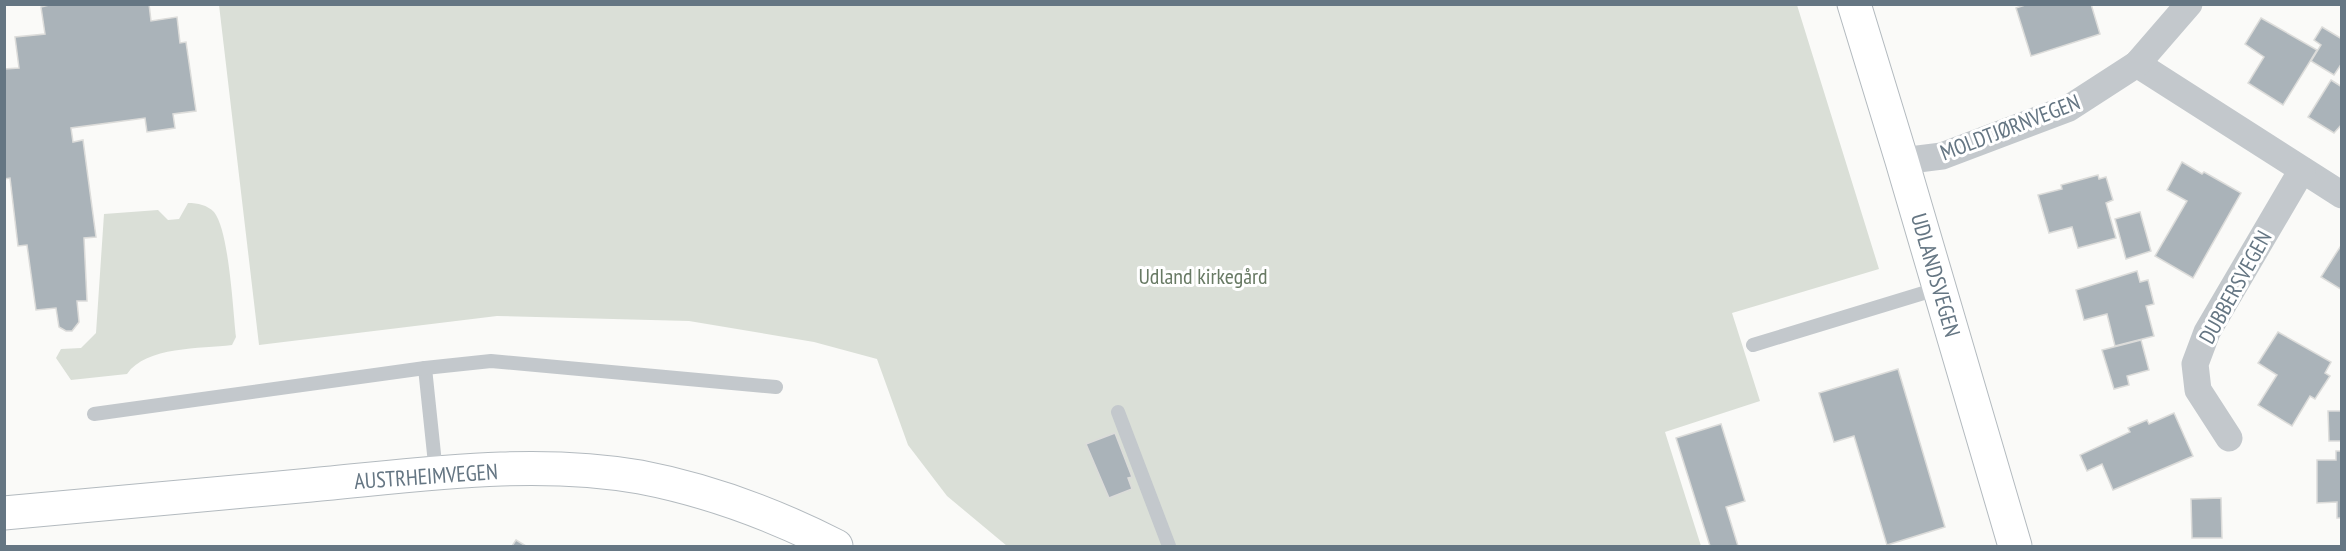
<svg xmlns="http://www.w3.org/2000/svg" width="2346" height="551" font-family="'PT Sans Narrow',sans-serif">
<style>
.green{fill:#dadfd7}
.building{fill:#aab3b9;stroke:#dcdcda;stroke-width:1.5}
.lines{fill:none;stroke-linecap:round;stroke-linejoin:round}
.secondary-casing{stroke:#b3babf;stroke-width:35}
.lane{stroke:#c3c8cc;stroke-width:14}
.street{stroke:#c3c8cc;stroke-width:27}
.secondary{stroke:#fff;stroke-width:33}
.labels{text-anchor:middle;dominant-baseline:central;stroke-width:6;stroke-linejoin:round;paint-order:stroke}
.street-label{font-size:22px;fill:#657683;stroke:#fff}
.park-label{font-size:22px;fill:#687a64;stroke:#fff}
</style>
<rect width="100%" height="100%" fill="#fafaf8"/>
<!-- green -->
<g class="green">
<path d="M219 5H1797L1879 269 1732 313 1760 401 1665 432 1701 546H1007L947 496 908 445 877 359 814 342 689 321 497 316 259 345Z"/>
<path d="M188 203C198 203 207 205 214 212 229 230 233 311 236 337L232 345C201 349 146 346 127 374L71 380 56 358 61 349 81 348 96 333 104 214 158 210 168 220 179 219Z"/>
</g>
<!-- building -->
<g class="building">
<path d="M53 4H149L151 21 177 17 180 43 186 42 196 111 173 114 175 128 147 132 145 118 71 128 73 142 83 140 96 237 84 238 87 301H77L79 322 72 331H66L59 327 56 308 36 310 27 245 18 246 10 178 4 179V69L19 68 15 37 45 34 41 7Z"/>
<path d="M2028 4H2091L2100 34 2031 56 2016 8Z"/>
<path d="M2261 18 2317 50 2283 105 2248 83 2264 57 2245 44Z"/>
<path d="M2322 27 2342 39V63L2334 75 2311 61 2321 45 2314 40Z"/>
<path d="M2331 80 2342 87V124L2334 133 2308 117Z"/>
<path d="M2182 162 2202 174 2204 172 2241 193 2193 278 2155 256 2187 201 2167 190Z"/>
<path d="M2098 175 2099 179 2106 177 2113 200 2106 203 2116 238 2078 248 2072 227 2049 233 2038 195 2062 189 2061 185Z"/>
<path d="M2140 212 2151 251 2126 259 2115 219Z"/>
<path d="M2342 244V290L2321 277Z"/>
<path d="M2137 271 2140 282 2148 280 2154 304 2146 306 2154 336 2115 346 2107 314 2084 320 2076 290Z"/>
<path d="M2278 332 2331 362 2325 373 2330 376 2315 399 2310 396 2292 426 2258 405 2277 375 2258 363Z"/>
<path d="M2141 340 2149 370 2127 376 2129 385 2114 389 2102 350Z"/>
<path d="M1898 369 1945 527 1887 545 1854 436 1834 442 1819 393Z"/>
<path d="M2328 411H2342V441H2329Z"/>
<path d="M2174 413 2193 456 2113 490 2102 464 2087 471 2080 455 2130 432 2128 428 2147 420 2149 424Z"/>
<path d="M1721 424 1745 501 1726 507 1738 546H1710L1676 438Z"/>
<path d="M1115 433 1132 477 1128 478 1132 489 1109 498 1086 444Z"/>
<path d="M2336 451H2342V518H2337V502L2317 503V460H2336Z"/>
<path d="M2221 498 2222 538H2192L2191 499Z"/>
<path d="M516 540 526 546H512Z"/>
</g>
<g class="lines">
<!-- secondary casing -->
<g class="secondary-casing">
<g id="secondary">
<path d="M1854 4 1902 161 2015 546"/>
<path d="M4 513C107 504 209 494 311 485 419 475 532 458 640 477 708 490 775 515 836 546"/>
</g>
</g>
<!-- lane -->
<g class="lane">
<path d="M1753 345 1940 288"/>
<path d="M425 368 436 473"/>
<path d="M1118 412 1169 546"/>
<path d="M94 414 425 368 491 361 776 387"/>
</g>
<!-- street -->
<g class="street">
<path d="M2137 64 2342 195"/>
<path d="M1902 161 1942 156 2069 108 2137 64 2189 4"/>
<path d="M2229 438 2198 390 2195 364 2207 332 2302 170"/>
</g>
<!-- secondary -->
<use href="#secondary" class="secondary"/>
</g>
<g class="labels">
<!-- street labels -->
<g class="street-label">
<text transform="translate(2010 127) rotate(-21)">MOLDTJØRNVEGEN</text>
<text transform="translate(1936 275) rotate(74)">UDLANDSVEGEN</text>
<text transform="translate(2235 287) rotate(-61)">DUBBERSVEGEN</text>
<text transform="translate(426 476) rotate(-4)">AUSTRHEIMVEGEN</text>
</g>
<!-- park labels -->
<g class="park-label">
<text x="1203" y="276">Udland kirkegård</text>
</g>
</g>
<!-- border -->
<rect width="2346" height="551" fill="none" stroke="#657683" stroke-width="12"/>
</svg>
